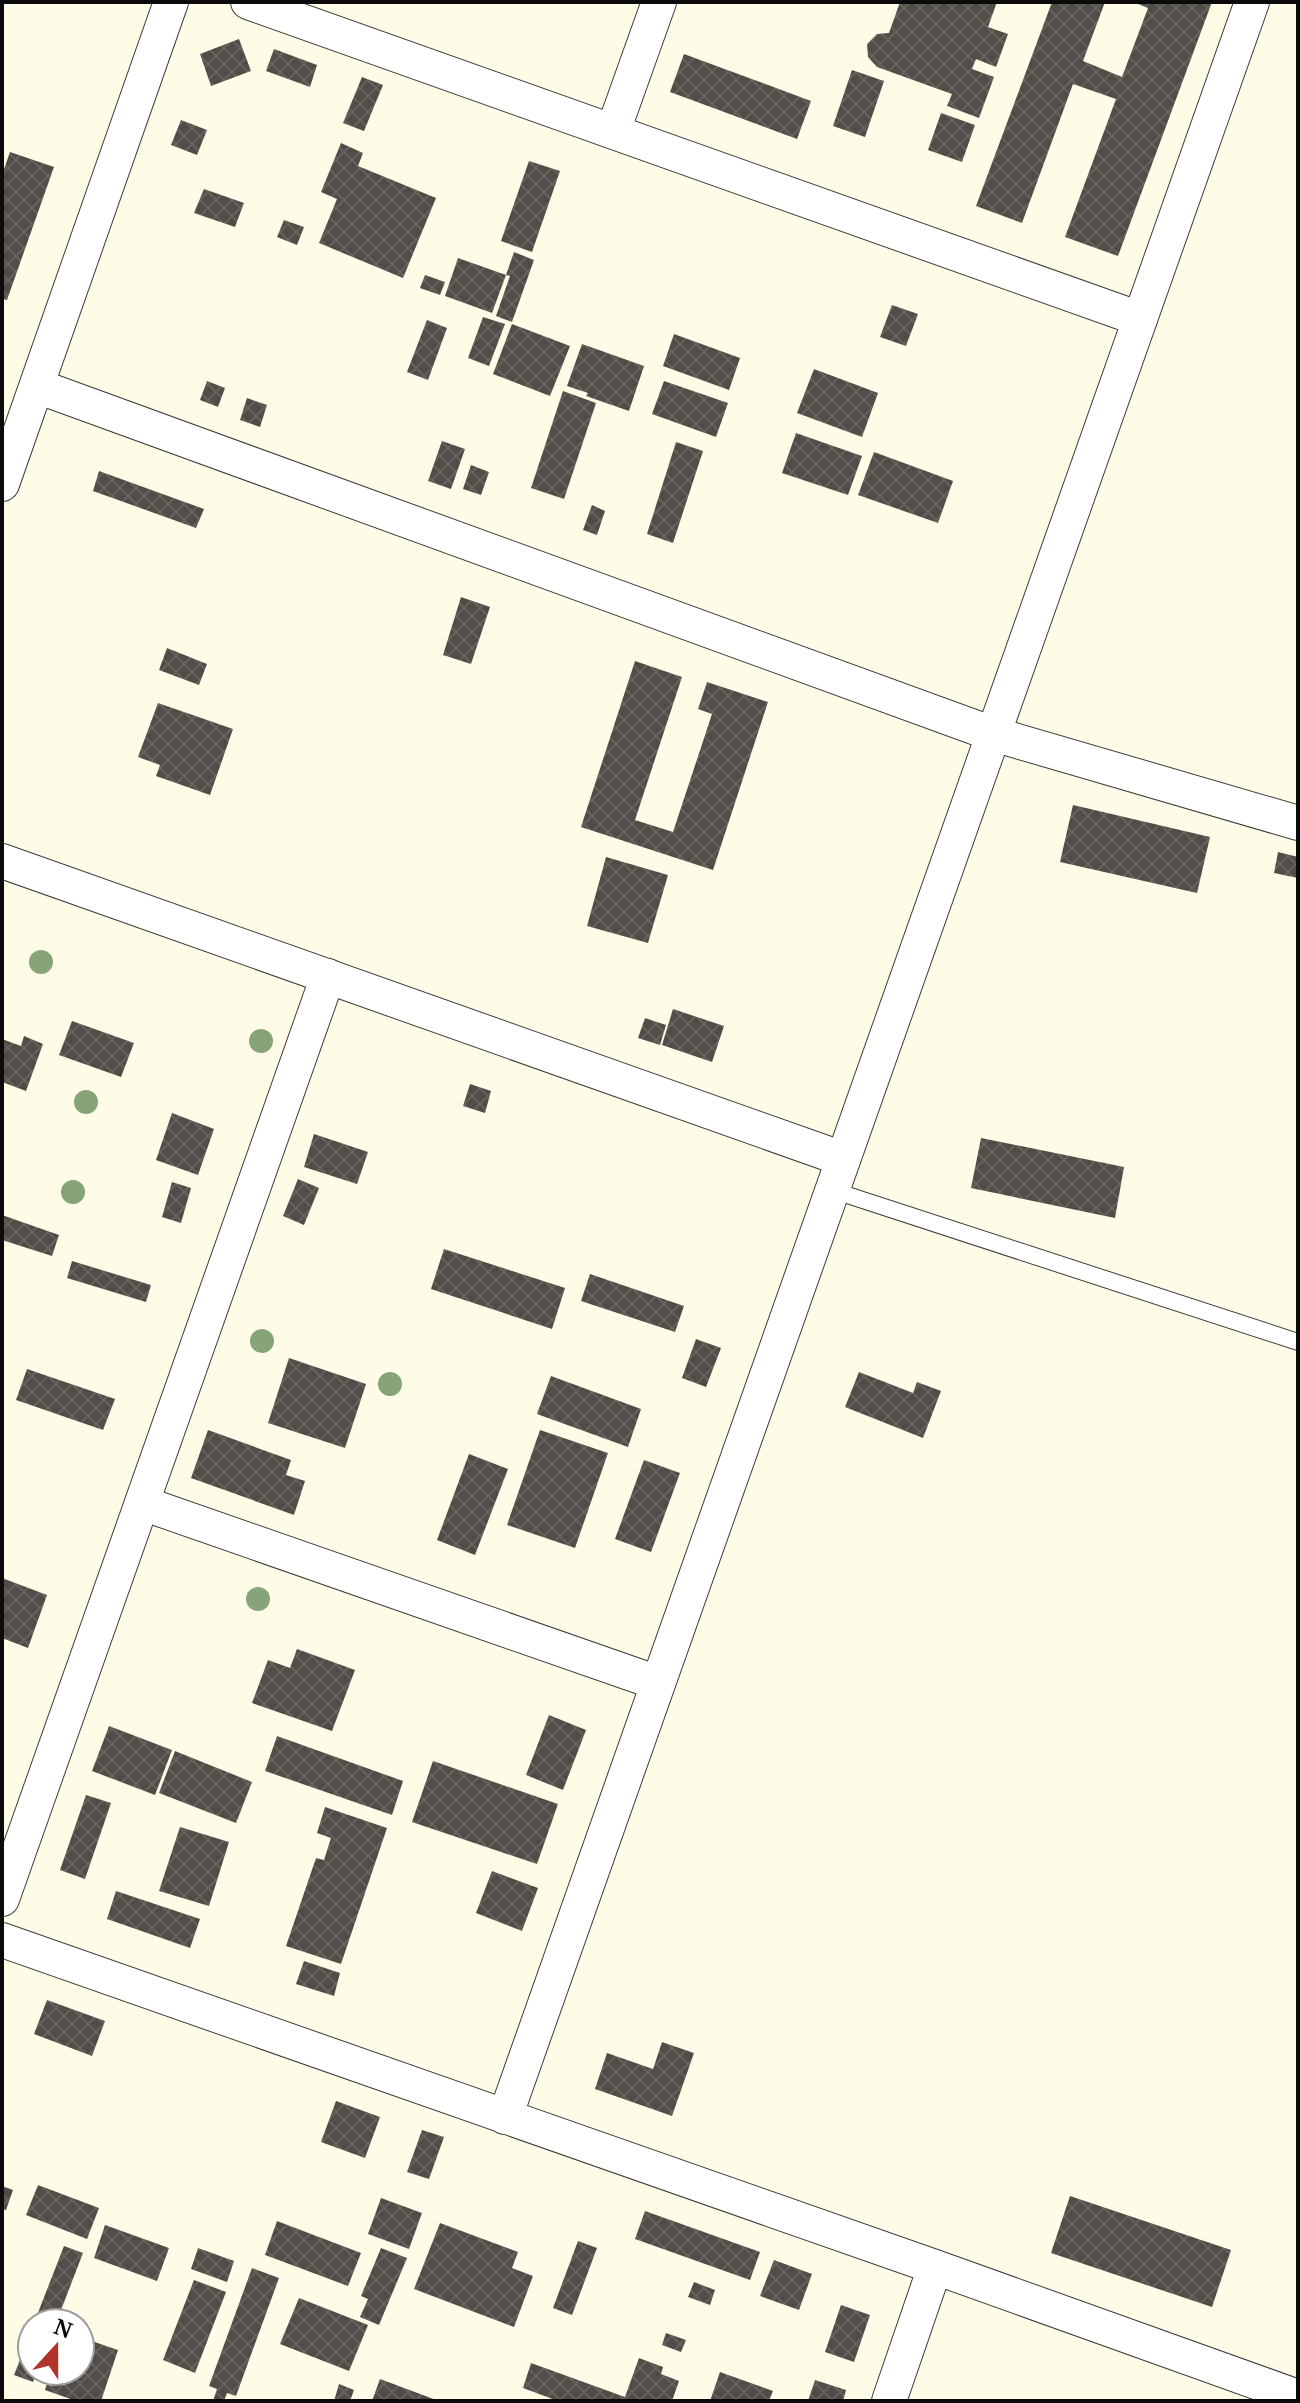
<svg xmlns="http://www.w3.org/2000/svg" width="1300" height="2403" font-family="'Noto Serif',serif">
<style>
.building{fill:url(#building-cross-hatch)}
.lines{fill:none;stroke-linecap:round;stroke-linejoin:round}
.lane-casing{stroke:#3d3d3d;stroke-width:18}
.street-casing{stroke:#3d3d3d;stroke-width:36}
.lane{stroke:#fff;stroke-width:16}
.street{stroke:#fff;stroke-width:34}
.tree{fill:#87a479}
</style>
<defs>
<pattern id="building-cross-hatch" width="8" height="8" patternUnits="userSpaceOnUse" patternTransform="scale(2)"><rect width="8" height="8" fill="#514c47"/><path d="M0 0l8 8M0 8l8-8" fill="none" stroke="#65615d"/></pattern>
</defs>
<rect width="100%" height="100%" fill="#fefce7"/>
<!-- building -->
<g class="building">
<path d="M900 2H997L988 27 1008 34 996 67 976 59 972 69 994 77 979 118 947 106 952 94 877 67 868 57 867 44 877 34 889 33Z"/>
<path d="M1052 2H1105L1083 61 1122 77 1148 8 1133 2H1212L1118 256 1065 237 1116 99 1073 84 1022 223 976 206Z"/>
<path d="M239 39 251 71 211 86 200 54Z"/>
<path d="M274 49 317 65 310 87 266 71Z"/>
<path d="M684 54 811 101 797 139 670 92Z"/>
<path d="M852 70 884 81 865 137 833 126Z"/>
<path d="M362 77 383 85 364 131 343 123Z"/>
<path d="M941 113 975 125 962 162 928 150Z"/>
<path d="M181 120 207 130 197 155 171 145Z"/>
<path d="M341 143 363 153 358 166 436 198 403 278 319 243 337 199 321 192Z"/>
<path d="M10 152 54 167 7 300 2 299V175Z"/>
<path d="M529 161 560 171 532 252 501 241Z"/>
<path d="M204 189 244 203 235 227 194 213Z"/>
<path d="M284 220 304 227 297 245 277 237Z"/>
<path d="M514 252 534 260 512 322 496 316 510 276 506 275Z"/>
<path d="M458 258 506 275 492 313 445 296Z"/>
<path d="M425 275 445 282 440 295 420 288Z"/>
<path d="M892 305 918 314 906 346 880 337Z"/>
<path d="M483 317 505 324 489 366 468 358Z"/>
<path d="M427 320 447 328 428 380 407 372Z"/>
<path d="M512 324 570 346 550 396 493 374Z"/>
<path d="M674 334 740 358 729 390 663 366Z"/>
<path d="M582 344 644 366 629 411 586 396 588 393 567 386Z"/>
<path d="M814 369 878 393 862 437 797 413Z"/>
<path d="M207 381 225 388 218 407 200 400Z"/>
<path d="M664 381 728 403 716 437 652 414Z"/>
<path d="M563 391 596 403 564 499 531 488Z"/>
<path d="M247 398 267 405 260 427 240 420Z"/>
<path d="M796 433 862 456 848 495 782 473Z"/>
<path d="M442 441 465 449 451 489 428 481Z"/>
<path d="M676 442 703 451 673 543 647 534Z"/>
<path d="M874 452 953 481 938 523 858 495Z"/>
<path d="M471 465 489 472 481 495 463 489Z"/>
<path d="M99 471 204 509 196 528 93 491Z"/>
<path d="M592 505 605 511 597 535 583 530Z"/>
<path d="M461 597 490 607 471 664 443 655Z"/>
<path d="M167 648 207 664 199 685 159 670Z"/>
<path d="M635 661 682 677 635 820 673 832 712 714 698 709 707 682 768 702 713 870 581 827Z"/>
<path d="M158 703 233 729 210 795 156 776 160 765 138 757Z"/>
<path d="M1073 805 1210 837 1197 893 1060 862Z"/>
<path d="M1278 852 1298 857V878L1274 873Z"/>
<path d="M606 857 668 875 648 943 587 926Z"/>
<path d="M673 1009 724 1026 712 1062 662 1045Z"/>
<path d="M645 1018 666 1025 660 1045 638 1038Z"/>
<path d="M72 1021 134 1043 121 1077 59 1055Z"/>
<path d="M24 1036 43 1044 26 1091 2 1082V1039L21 1046Z"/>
<path d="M470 1084 491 1091 485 1113 463 1106Z"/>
<path d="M172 1113 214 1129 198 1175 156 1160Z"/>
<path d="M314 1134 368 1152 357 1184 304 1167Z"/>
<path d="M981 1138 1124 1167 1115 1218 971 1188Z"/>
<path d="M298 1179 319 1188 304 1225 283 1216Z"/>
<path d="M172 1182 191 1188 181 1223 162 1217Z"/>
<path d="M2 1215 59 1235 52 1256 2 1240Z"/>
<path d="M444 1249 565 1288 552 1329 431 1289Z"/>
<path d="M72 1261 151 1285 146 1302 67 1278Z"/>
<path d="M590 1274 684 1306 675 1332 581 1301Z"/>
<path d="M696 1339 721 1348 706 1387 682 1378Z"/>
<path d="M289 1358 366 1384 345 1448 268 1423Z"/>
<path d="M27 1369 115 1399 103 1430 16 1400Z"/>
<path d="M859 1372 913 1393 917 1382 941 1391 923 1438 845 1407Z"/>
<path d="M551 1376 641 1409 628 1447 537 1414Z"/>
<path d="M208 1430 291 1460 286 1475 305 1481 294 1515 191 1478Z"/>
<path d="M540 1430 608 1453 575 1548 507 1525Z"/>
<path d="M469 1454 508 1469 475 1555 437 1540Z"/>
<path d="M644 1460 680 1473 651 1552 615 1539Z"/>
<path d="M2 1578 47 1595 28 1648 2 1638Z"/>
<path d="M297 1649 355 1670 332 1731 252 1703 268 1660 290 1668Z"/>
<path d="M549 1715 586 1730 563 1790 526 1775Z"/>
<path d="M109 1726 172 1750 155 1795 92 1771Z"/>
<path d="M277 1736 403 1781 392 1815 265 1771Z"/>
<path d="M175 1751 252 1782 236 1823 159 1793Z"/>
<path d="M433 1761 558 1804 537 1864 412 1822Z"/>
<path d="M86 1795 111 1803 85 1879 60 1870Z"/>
<path d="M325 1807 387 1828 341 1964 286 1946 316 1858 324 1860 331 1838 317 1833Z"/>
<path d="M180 1827 229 1842 209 1906 159 1891Z"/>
<path d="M492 1871 538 1888 522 1931 476 1913Z"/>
<path d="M116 1891 200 1919 190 1948 107 1919Z"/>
<path d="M304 1961 340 1973 334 1996 296 1984Z"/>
<path d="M47 2000 105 2021 92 2056 34 2034Z"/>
<path d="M662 2042 694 2053 672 2116 595 2089 607 2053 653 2069Z"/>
<path d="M336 2101 380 2117 365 2158 321 2142Z"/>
<path d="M422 2130 444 2137 429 2179 407 2172Z"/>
<path d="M38 2185 99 2208 87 2239 26 2215Z"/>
<path d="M2 2186 13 2190 6 2210 2 2209Z"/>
<path d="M1070 2196 1231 2250 1212 2307 1051 2253Z"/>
<path d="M381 2198 422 2213 409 2249 368 2234Z"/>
<path d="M645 2211 760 2252 750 2280 635 2239Z"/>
<path d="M277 2221 361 2253 348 2286 265 2255Z"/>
<path d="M440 2223 518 2252 512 2268 533 2276 514 2327 414 2289Z"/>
<path d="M105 2225 169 2248 157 2281 94 2258Z"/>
<path d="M578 2241 597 2248 572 2315 553 2308Z"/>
<path d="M64 2246 83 2253 56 2323H34Z"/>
<path d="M198 2248 234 2261 227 2282 191 2269Z"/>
<path d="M381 2248 407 2258 379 2325 360 2317 368 2299 361 2296Z"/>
<path d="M774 2260 812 2274 799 2310 760 2296Z"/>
<path d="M252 2268 279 2278 236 2396 227 2393 224 2401H213L217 2389 209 2386Z"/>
<path d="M194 2280 226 2292 195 2373 163 2360Z"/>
<path d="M694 2282 715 2290 710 2305 688 2297Z"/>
<path d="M299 2298 368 2325 349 2371 280 2344Z"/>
<path d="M841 2305 870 2315 854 2362 825 2352Z"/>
<path d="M32 2329V2371H37L33 2382 14 2375Z"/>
<path d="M666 2333 686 2340 681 2352 662 2345Z"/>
<path d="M80 2337 118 2350 101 2401H76L45 2390 51 2371H80Z"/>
<path d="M639 2358 663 2367 661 2374 679 2381 672 2401H558L523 2388 531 2363 625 2397Z"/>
<path d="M720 2372 773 2391 769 2401H710Z"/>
<path d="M380 2379 439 2401H372Z"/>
<path d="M815 2380 846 2390 843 2401H808Z"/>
<path d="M339 2384 354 2390 350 2401H334Z"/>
</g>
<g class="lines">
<!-- lane casing -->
<g class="lane-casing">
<path id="lane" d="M832 1190 1298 1342"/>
</g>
<!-- street casing -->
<g class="street-casing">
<g id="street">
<path d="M248 2 1140 319"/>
<path d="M613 131 659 2"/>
<path d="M37 386 993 734 1298 823"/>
<path d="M2 484 171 2"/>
<path d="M2 861 843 1159"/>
<path d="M142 1503 658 1683"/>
<path d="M2 1899 328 976"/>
<path d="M2 1940 935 2267 1298 2397"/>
<path d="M505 2117 1252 2"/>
<path d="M889 2401 935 2267"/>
</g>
</g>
<!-- lane -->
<use href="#lane" class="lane"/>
<!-- street -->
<use href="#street" class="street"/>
</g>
<!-- trees -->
<g class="tree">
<circle cx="41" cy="962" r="12"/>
<circle cx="261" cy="1041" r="12"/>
<circle cx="86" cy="1102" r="12"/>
<circle cx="73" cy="1192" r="12"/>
<circle cx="262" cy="1341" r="12"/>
<circle cx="390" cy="1384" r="12"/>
<circle cx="258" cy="1599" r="12"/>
</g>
<!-- border -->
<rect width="1300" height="2403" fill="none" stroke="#0a0a0a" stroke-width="8"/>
<!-- north arrow -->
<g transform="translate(56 2347) rotate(21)"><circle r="38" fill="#ffffff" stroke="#9d9d9d" stroke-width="2"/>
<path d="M0-6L14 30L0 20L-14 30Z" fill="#b0342b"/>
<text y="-12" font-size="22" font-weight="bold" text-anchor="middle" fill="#0a0a0a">N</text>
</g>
</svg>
